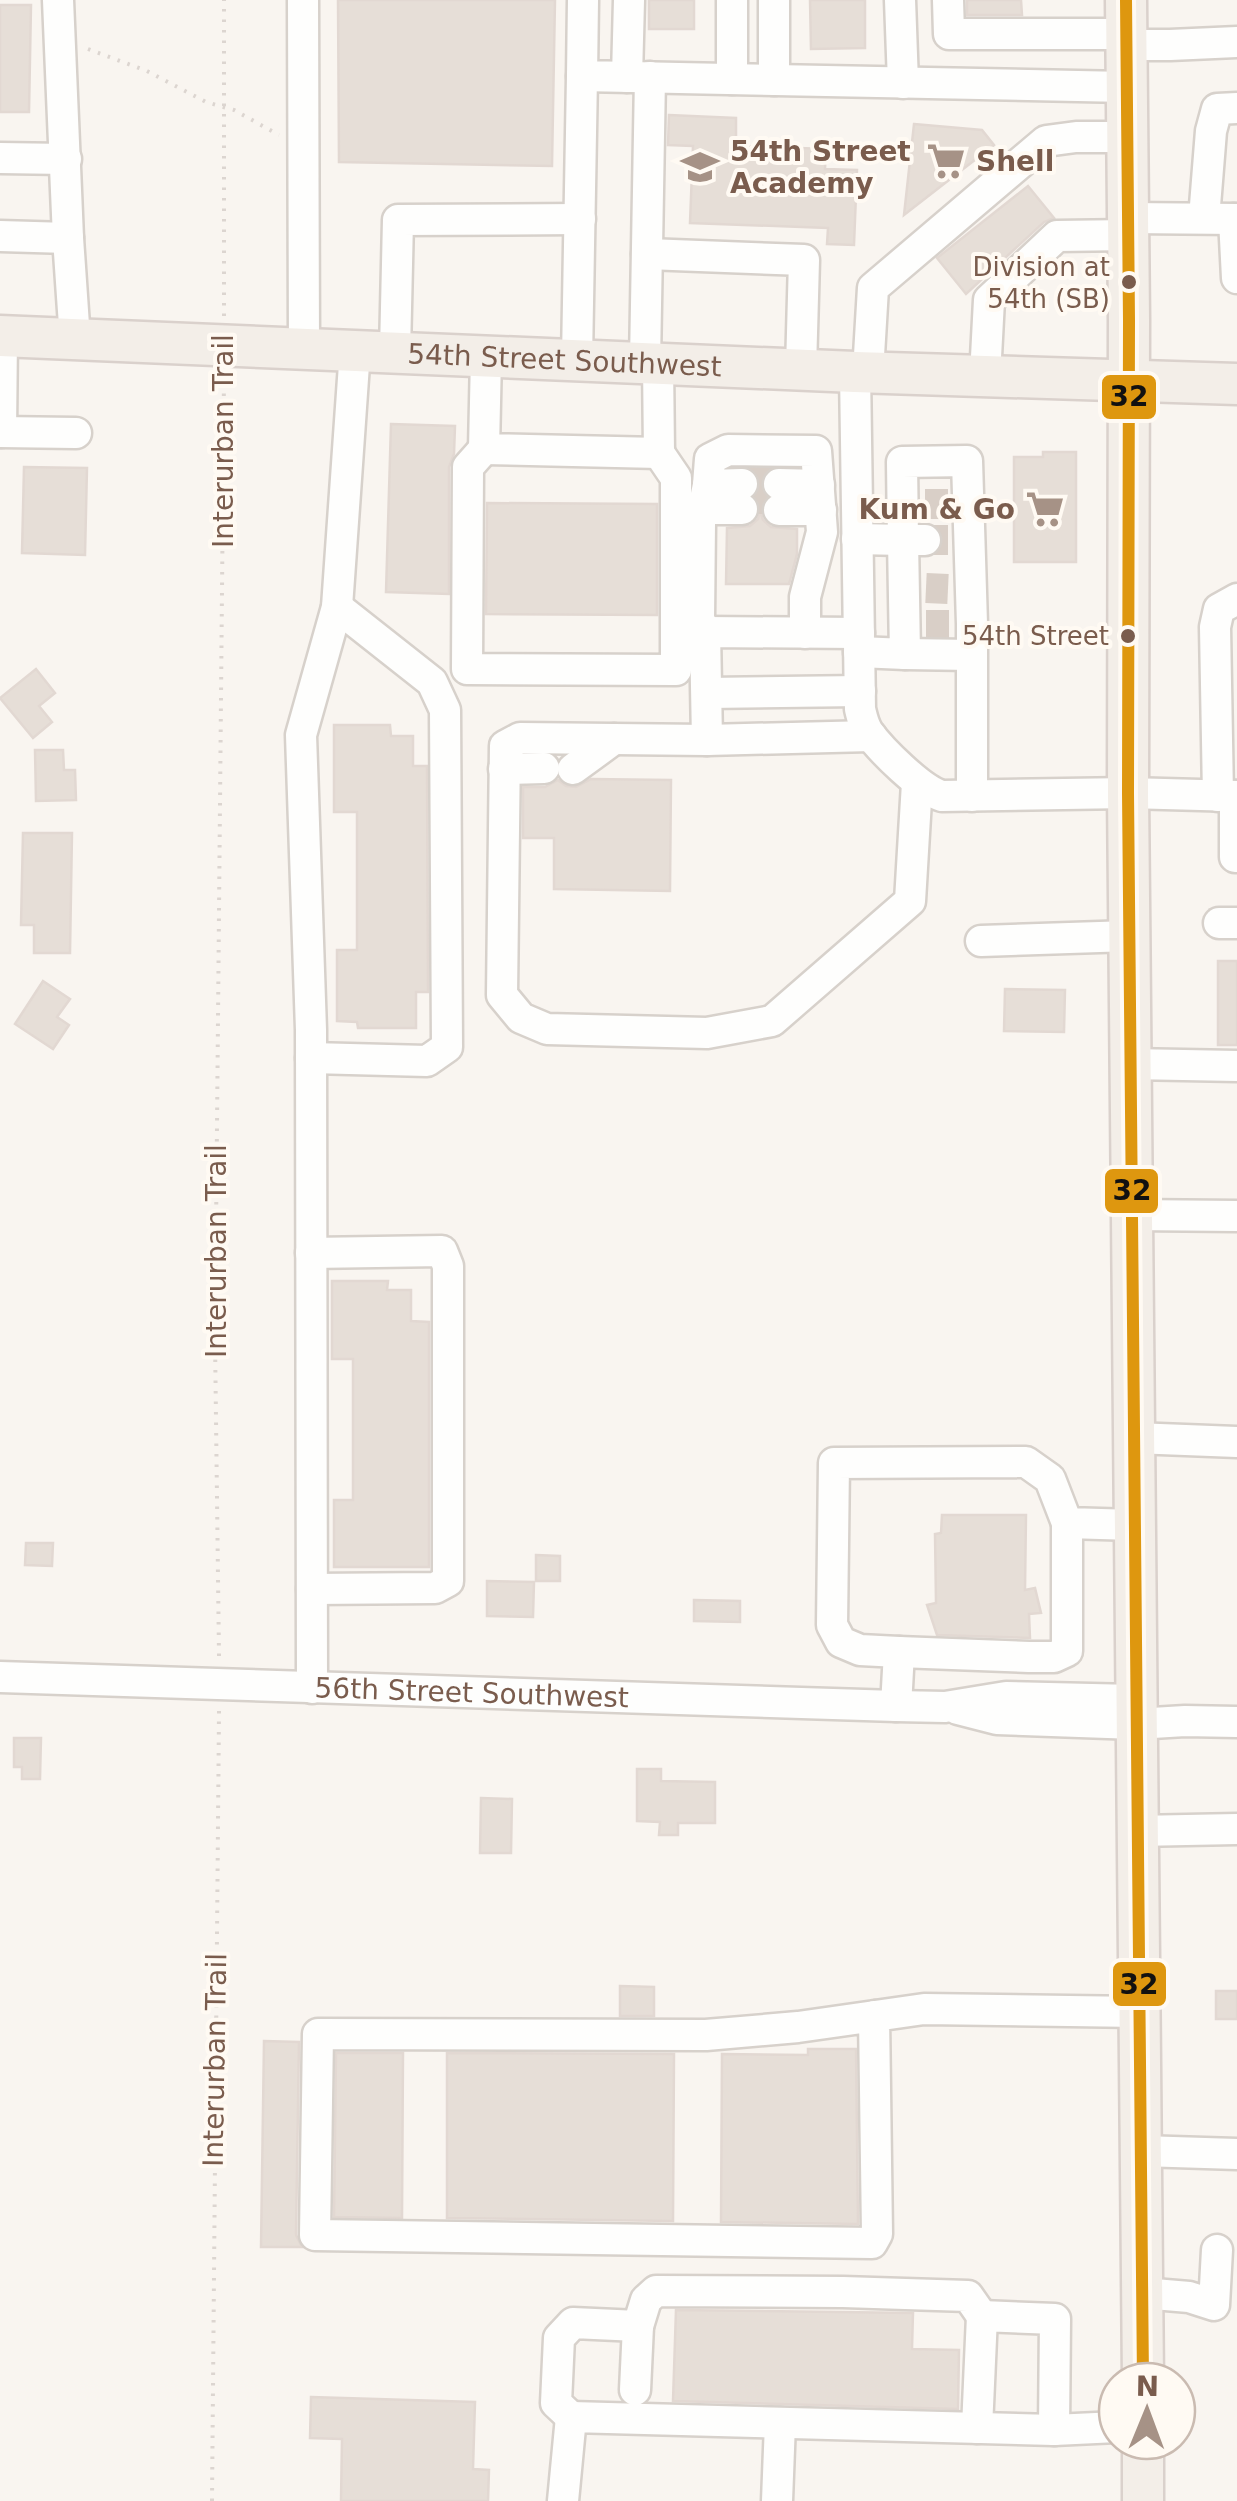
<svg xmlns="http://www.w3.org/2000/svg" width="1237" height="2501" font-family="'DejaVu Sans',sans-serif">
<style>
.building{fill:#e6ded7;stroke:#e2d8d2;stroke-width:2.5}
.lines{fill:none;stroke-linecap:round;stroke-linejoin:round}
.minor-tunnel{stroke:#d9cfc7;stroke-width:30;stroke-dasharray:30 15;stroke-linecap:butt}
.minor-casing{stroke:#d7d1cb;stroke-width:35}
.major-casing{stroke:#dad1cc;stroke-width:45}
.path{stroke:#dcd5d0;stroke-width:4;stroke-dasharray:2.5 8;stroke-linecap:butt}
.minor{stroke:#fefefd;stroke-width:30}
.major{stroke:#f3eee8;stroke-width:40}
.bus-1-casing{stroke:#fffaf3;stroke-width:20}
.bus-1{stroke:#de970f;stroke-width:12}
.bus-dot{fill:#7a5c4d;stroke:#fffaf3;stroke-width:4}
.labels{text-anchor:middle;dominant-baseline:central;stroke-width:8;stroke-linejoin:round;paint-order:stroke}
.bus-label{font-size:26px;fill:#7a5c4d;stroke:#fffaf3;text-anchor:end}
.poi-label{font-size:28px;font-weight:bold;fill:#7a5c4d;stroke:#fffaf3;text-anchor:start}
.street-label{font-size:28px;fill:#7a5c4d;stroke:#fffaf3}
.line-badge{stroke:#fffaf3;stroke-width:4}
.pale-badge-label{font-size:28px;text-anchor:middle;font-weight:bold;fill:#111}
</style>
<rect width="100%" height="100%" fill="#f9f5f0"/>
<!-- building -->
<g class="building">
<path d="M338 0H555L552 166 339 162Z"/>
<rect x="649" y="0" width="45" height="29"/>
<path d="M810 0H865V48L811 49Z"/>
<path d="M967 0H1021L1022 15H967Z"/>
<path d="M0 5H31L29 112H0Z"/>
<path d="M669 115 736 118V146L826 149 825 169 857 170 854 245 827 244 828 228 690 223 693 146 668 145Z"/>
<path d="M914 124 982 130 994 145 904 215Z"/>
<path d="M1028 186 1054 218 1044 222 966 294 937 258Z"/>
<path d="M391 424 455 426 454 454 449 467V594L386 592Z"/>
<path d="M1043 452H1076V562H1014V457H1043Z"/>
<path d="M24 467 87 468 85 555 22 553Z"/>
<path d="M487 503 657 504V615L486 614Z"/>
<path d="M760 511 763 520 771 527 797 529V554L789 584H726L727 528 750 526 758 519Z"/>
<path d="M36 669 55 693 39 706 52 722 33 738 0 698Z"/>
<path d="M334 725H390L391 736H413V766H427L428 992H416V1028H358L357 1022 337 1021V950H357V812H334Z"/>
<path d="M35 750H63L64 770H75L76 800 36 801Z"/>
<path d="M591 779 671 780 670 891 554 889V838H523V787H545L558 780 566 786 576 787Z"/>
<path d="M23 833H72L70 953H34V925H21Z"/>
<rect x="1218" y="961" width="19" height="84"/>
<path d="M43 981 70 999 57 1017 69 1025 53 1049 15 1024Z"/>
<path d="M1005 989 1065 990 1064 1032 1004 1031Z"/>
<path d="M332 1281H388L387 1290H411V1321L429 1322V1567H334V1500H353V1359H332Z"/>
<path d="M942 1515H1026L1025 1590 1035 1588 1041 1613 1029 1614 1030 1638 937 1635 927 1605 936 1603 935 1534 941 1533Z"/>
<path d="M26 1543H53L52 1566 25 1565Z"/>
<path d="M536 1555 560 1556V1581H536Z"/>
<path d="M487 1581 534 1582 533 1617 487 1616Z"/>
<path d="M694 1600 740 1601V1622L694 1621Z"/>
<path d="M14 1738H41L40 1779H22V1767H14Z"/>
<path d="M637 1769H661V1781L715 1782V1823H678V1835H659L660 1822 637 1821Z"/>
<path d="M481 1798 512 1799 511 1853H480Z"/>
<path d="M620 1986 654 1987V2016H620Z"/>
<rect x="1216" y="1991" width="21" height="28"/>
<path d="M264 2041 299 2042 296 2235 302 2247H261Z"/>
<path d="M808 2049H856L858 2224 721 2222 722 2054 808 2055Z"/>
<path d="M336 2053H403L402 2218 334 2217Z"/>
<path d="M447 2053 674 2054 673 2221 447 2218Z"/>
<path d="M676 2310 913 2313 912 2349 959 2350 958 2409 673 2401Z"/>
<path d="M311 2397 475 2402 473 2469 489 2470 488 2501H341L342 2439 310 2438Z"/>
</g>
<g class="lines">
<!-- minor-tunnel -->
<g class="minor-tunnel">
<path d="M742 469H779"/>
<path d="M742 499H779"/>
<path d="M925 504H948"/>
<path d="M925 540H948"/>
<path d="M926 588 948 589"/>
<path d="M926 625H949"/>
</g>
<!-- minor casing -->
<g class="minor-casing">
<g id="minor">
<path d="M58 0 68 238 75 340"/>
<path d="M303 0 304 349"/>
<path d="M583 0 582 76 1127 87"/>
<path d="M732 0V79"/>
<path d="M900 0 903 83"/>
<path d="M948 0 949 34H1126"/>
<path d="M1127 45H1170L1237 42"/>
<path d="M627 77 629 0"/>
<path d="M774 80V0"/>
<path d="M0 158 66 159"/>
<path d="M1129 218 1237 219"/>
<path d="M1204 218 1211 131 1217 109 1237 108"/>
<path d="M1234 219 1237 278"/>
<path d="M0 236 68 238"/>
<path d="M647 254 804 260 801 369"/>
<path d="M395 352 398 220 580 219"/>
<path d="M486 356 484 449 659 453 658 363"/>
<path d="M577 359 582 76"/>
<path d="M645 362 650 77"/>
<path d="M855 372 860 709C862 717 863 724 868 732 881 750 921 790 942 796L1128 793 1237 796"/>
<path d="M868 372 873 288 1046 141 1076 137H1128"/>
<path d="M985 376 989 300 1057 236 1129 235"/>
<path d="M0 432 76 433"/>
<path d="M1 432 2 336"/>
<path d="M484 449 468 467 467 669 676 670V478L659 453"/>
<path d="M779 484 819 485"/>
<path d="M708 485 710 459 728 450 816 451 822 532 805 597V633"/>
<path d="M703 509H742"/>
<path d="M779 510H821"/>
<path d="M857 539 903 540 902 462 967 461 972 624V796"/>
<path d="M705 632 699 619 700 523 708 485 742 484"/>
<path d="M859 652 905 654 903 540H925"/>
<path d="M905 654 971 655"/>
<path d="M708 693 860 691"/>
<path d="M871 736 707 740 520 738 505 746 502 995 521 1018 547 1029 707 1033 772 1021 910 901 917 783"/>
<path d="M707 740 705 632 859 633"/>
<path d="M504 769 544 768"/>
<path d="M573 769 614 739"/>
<path d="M1218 796 1215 627 1219 609 1237 599"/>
<path d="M1235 796V857H1237"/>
<path d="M1219 923H1237"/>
<path d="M981 941 1130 936"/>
<path d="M311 1058 427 1061 447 1047 445 710 432 682 337 607"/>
<path d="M1130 1064 1237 1066"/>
<path d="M1132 1215 1237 1216"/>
<path d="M311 1253 442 1251 448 1266V1581L435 1588 312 1589"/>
<path d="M1134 1438 1237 1442"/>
<path d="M899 1652 1029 1657H1054L1067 1651V1523"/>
<path id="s1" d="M0 1677 896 1706 945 1707 1006 1697 1135 1700"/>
<path d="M312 1688 311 1030 301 735 337 607 355 350"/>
<path d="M896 1706 899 1652 860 1650 841 1642 832 1625 834 1463 1026 1462 1050 1479 1067 1523 1134 1525"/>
<path d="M958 1709 997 1719 1136 1724 1185 1721 1237 1722"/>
<path d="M1136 1831 1237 1829"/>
<path d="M874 2016 877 2234 872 2243 315 2235 318 2034 706 2035 798 2027 924 2009 1140 2012"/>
<path d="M1141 2151 1237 2154"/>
<path d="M1142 2293 1189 2297 1214 2305 1217 2250"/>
<path d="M635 2390 638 2326"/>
<path d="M571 2417 556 2403 559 2338 573 2323 638 2326 646 2300 656 2291 843 2292 968 2296 982 2316"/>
<path d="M977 2428 982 2316 1055 2319 1054 2430"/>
<path d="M563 2501 571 2417 1054 2430 1117 2427"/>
<path d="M777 2501 780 2423"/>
</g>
</g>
<!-- major casing -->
<g class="major-casing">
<g id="major">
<path d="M1126 0 1129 320 1128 793 1143 2381"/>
<path id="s2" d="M0 336 855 372 1237 384"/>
<path d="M1143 2441V2501"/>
</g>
</g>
<!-- path -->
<g class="path">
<path d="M88 49 147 71 206 102 234 110 279 135"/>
<path d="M224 316V0"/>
<path d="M219 1656 215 1340 224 376"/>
<path d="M212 2501 219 1711"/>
</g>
<!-- minor -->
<use href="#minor" class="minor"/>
<!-- major -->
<use href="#major" class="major"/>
<!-- bus-1 casing -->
<g class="bus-1-casing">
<path id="bus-1" d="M1126 0 1129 320 1128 793 1143 2381"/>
</g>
<!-- bus-1 -->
<use href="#bus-1" class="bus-1"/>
</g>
<!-- icons -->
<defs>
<g id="supermarket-bare" transform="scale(3)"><path d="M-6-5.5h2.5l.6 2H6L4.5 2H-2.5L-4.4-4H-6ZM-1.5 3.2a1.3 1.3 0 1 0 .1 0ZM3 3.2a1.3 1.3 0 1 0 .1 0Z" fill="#a69286" stroke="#fffaf3" stroke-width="2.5" paint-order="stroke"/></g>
<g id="school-bare" transform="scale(3)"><path d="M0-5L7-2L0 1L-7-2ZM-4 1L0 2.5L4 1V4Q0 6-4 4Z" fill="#a69286" stroke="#fffaf3" stroke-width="2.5" paint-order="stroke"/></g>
</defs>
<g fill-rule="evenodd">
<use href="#supermarket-bare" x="946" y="161"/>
<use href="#school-bare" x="700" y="167"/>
<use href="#supermarket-bare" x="1045" y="509"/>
</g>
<!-- markers -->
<g class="bus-dot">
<circle cx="1129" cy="282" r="9"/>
<circle cx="1128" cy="636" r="9"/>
</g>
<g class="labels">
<!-- bus labels -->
<g class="bus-label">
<text x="1110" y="267">Division at<tspan x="1110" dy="32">54th (SB)</tspan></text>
<text x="1109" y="636">54th Street</text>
</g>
<!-- poi labels -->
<g class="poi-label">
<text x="730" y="151">54th Street<tspan x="730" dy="32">Academy</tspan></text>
<text x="976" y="161">Shell</text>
<text x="1015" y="509" text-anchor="end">Kum &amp; Go</text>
</g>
<!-- street labels -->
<g class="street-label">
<text stroke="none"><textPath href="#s2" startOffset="565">54th Street Southwest</textPath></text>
<text transform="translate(223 441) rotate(-90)">Interurban Trail</text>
<text transform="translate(216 1251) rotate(-90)">Interurban Trail</text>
<text stroke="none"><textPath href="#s1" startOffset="472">56th Street Southwest</textPath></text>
<text transform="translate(215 2060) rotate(-89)">Interurban Trail</text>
</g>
</g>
<g class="line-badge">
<rect x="1100" y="373" width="58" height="48" rx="10" fill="#de970f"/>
<rect x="1103" y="1167" width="57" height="48" rx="10" fill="#de970f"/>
<rect x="1111" y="1960" width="57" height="48" rx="10" fill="#de970f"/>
</g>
<g class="pale-badge-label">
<text x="1129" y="406">32</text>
<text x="1132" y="1200">32</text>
<text x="1139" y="1994">32</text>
</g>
<!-- north arrow -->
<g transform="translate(1147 2411) rotate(1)"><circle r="48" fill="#fffaf3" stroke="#cabbb1" stroke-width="2.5"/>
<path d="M0-8L18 38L0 25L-18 38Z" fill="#a69286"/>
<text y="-15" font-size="28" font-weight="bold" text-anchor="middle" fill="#7a5c4d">N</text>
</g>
</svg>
